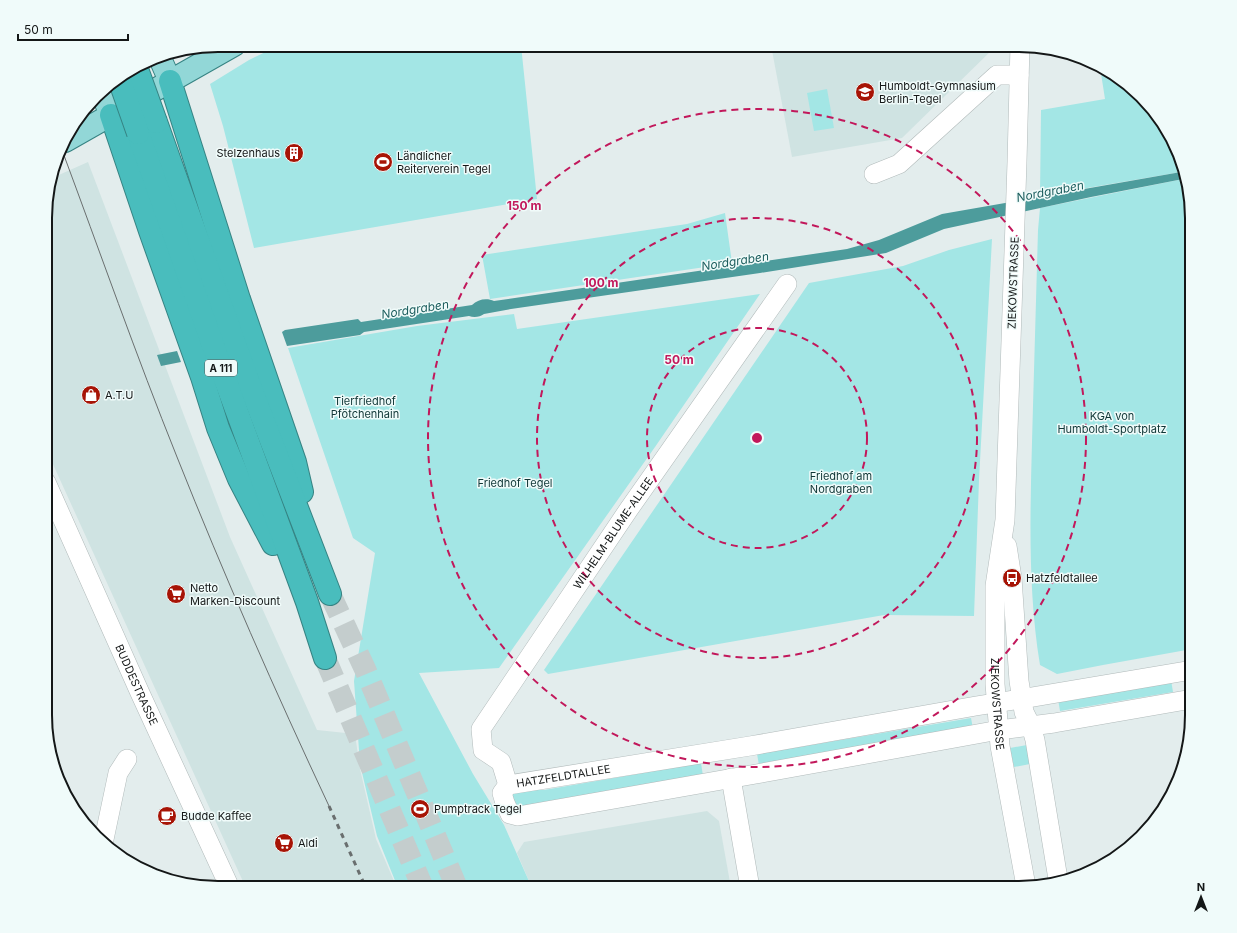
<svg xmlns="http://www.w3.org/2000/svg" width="1237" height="933" font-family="Inter,sans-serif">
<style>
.built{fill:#cfe3e2}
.green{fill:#a3e6e5}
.water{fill:#4d9c9c}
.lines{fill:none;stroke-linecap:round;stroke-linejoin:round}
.highway-tunnel{stroke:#c4cdcd;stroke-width:22;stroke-dasharray:22 11;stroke-linecap:butt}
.minor-casing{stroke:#b1baba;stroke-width:20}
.major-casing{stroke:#368383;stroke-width:24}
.highway-casing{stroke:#368383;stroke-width:24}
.minor{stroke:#fff;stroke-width:19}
.major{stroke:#92d7d7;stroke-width:22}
.highway{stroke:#49bdbd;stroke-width:22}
.tram{stroke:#6a6f6f;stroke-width:1}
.rail{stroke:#6a6f6f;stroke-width:3;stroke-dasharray:5 5;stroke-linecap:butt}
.highway-bridge-casing{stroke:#368383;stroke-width:24;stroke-linecap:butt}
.highway-bridge{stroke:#49bdbd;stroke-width:22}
.ring{fill:none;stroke:#c2185b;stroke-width:2;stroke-dasharray:7 5}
.labels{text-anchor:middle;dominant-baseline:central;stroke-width:3;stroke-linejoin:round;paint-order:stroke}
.shield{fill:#f0fbfa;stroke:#565b5b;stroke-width:1}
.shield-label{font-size:10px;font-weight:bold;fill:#141717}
.poi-label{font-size:11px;fill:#141717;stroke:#f0fbfa;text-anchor:start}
.street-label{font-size:11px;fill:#141717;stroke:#f0fbfa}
.park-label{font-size:11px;fill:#0f3636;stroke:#f0fbfa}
.water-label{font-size:12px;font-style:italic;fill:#1b5d5d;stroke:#f0fbfa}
.rim{fill:none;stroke:#141717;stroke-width:2}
.centre{fill:#c2185b;stroke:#f0fbfa;stroke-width:2}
.ring-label{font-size:12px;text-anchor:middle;font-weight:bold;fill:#c2185b;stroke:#f0fbfa;stroke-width:3;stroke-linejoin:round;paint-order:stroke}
</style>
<rect width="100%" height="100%" fill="#e3eded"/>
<!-- built -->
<g class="built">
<path d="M771 45H997L902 138 792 157Z"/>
<path d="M88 162 230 537 317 730 355 734 360 769 376 839 397 888H246L46 449 47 195 52 178Z"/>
<path d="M707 811 719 821 731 888H532L517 853 524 842Z"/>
</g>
<!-- green -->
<g class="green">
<path d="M280 45H521L537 199 254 248 223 126 210 84 249 60Z"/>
<path d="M1100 67 1133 88 1174 142 1181 172 1040 196 1041 110 1105 99Z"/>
<path d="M827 89 834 128 814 131 807 93Z"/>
<path d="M1183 179 1192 218V649L1103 665 1057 674 1040 665C1028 592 1030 516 1032 442 1034 372 1036 301 1038 230L1040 208Z"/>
<path d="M725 213 732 263 490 299 482 255 687 224Z"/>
<path d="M992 239 979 480 974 616 884 615 548 674 544 670 809 283 903 266 949 250Z"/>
<path d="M760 294 655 447 499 668 419 673 473 774 504 825 532 888H398L377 836 360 764 354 681 375 553 353 538 288 348 417 326 514 314 517 329Z"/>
<path d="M1171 680 1173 692 1060 711 1058 699Z"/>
<path d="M971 718 973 729 759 765 757 754Z"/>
<path d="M1027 745 1030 764 1014 767 1010 748Z"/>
<path d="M701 763 703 776 513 809 511 793 528 790H544Z"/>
</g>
<!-- water -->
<g class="water">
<path d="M1181 172 1183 179 1091 197 944 229 886 253 760 273 511 309 484 314C480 317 474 318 469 316L364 332 360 335 287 346 282 332 285 330 358 319 361 322 472 305C478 299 487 298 494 301L847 249 879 240 942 214Z"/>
<path d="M177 351 181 362 161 366 157 355Z"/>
</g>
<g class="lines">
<!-- highway-tunnel -->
<g class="highway-tunnel">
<path d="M330 594 365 669 457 888"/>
<path d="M325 658 423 888"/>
</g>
<!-- minor casing -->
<g class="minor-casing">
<g id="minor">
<path id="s1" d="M1020 45 1017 162 1005 520 995 586V684L1000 746 1026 886"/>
<path d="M874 174 899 164 997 75H1019"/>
<path id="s2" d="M46 482 140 693 230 888"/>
<path d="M1007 546 1012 578 1019 681 1024 712 1031 726 1035 740 1058 879"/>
<path id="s3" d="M1192 699 1054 723 999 730 756 774 518 816 510 814 505 803 502 793 508 785 750 746 976 706 1021 699 1192 670"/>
<path d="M731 778 750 888"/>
<path id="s4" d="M508 785 501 762 483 750 481 729 629 509 787 284"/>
<path d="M103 844 118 773 127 759"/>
</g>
</g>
<!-- major casing -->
<g class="major-casing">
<g id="major">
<path d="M159 56 170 81"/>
<path d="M101 91 111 115"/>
<path d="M65 141 234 45"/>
</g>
</g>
<!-- highway casing -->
<g class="highway-casing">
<g id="highway">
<path d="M170 81 239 299 295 462 302 492"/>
<path d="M111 115 150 231 202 377 218 428 239 479 273 544"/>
<path d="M156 122 247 378 330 594"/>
<path d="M138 133 226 382 307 602 325 658"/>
</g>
</g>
<!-- minor -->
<use href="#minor" class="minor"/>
<!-- major -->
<use href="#major" class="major"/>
<!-- highway -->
<use href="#highway" class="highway"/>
<!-- tram -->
<path class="tram" d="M62 150C100 252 136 355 177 457 224 575 275 691 329 806"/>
<!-- rail -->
<path class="rail" d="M329 806 366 888"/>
<!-- highway-bridge casing -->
<g class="highway-bridge-casing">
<g id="highway-bridge">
<path d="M137 69 156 122"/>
<path d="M119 79 138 133"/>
</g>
</g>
<!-- highway-bridge -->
<use href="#highway-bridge" class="highway-bridge"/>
</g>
<!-- distance rings -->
<g class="ring">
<circle cx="757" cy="438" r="110"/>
<circle cx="757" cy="438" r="220"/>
<circle cx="757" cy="438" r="329"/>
</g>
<!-- icons -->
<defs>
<g id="school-disc" transform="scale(1)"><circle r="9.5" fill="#a71406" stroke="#f0fbfa"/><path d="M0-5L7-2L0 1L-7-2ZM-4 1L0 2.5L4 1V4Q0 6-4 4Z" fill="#fff"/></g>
<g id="building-disc" transform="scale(1)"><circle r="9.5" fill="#a71406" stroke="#f0fbfa"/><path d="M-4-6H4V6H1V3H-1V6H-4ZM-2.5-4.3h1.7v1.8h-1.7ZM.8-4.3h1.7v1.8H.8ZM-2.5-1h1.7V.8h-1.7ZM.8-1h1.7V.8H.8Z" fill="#fff"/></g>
<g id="stadium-disc" transform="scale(1)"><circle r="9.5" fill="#a71406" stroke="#f0fbfa"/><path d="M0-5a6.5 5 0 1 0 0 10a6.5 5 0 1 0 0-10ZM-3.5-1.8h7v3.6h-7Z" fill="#fff"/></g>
<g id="shop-disc" transform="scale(1)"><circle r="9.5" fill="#a71406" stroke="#f0fbfa"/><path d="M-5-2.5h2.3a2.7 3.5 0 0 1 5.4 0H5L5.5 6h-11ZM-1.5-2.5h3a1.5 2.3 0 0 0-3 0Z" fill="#fff"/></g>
<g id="bus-disc" transform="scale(1)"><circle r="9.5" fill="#a71406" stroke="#f0fbfa"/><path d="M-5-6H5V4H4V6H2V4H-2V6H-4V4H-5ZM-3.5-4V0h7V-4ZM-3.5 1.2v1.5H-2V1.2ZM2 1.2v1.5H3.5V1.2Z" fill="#fff"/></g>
<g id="supermarket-disc" transform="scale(1)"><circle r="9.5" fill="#a71406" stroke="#f0fbfa"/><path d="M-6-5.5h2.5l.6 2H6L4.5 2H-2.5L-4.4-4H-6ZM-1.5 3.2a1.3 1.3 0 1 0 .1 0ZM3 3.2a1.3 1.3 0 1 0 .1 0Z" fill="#fff"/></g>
<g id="cafe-disc" transform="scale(1)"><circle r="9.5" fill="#a71406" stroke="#f0fbfa"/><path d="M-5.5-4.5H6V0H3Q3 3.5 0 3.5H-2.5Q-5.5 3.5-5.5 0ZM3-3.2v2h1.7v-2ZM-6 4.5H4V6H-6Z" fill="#fff"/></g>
</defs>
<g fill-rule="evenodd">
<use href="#school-disc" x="865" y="92"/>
<use href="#building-disc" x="294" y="153"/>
<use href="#stadium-disc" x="383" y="162"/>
<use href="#shop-disc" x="91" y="395"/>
<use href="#bus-disc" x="1012" y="578"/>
<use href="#supermarket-disc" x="176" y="594"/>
<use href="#stadium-disc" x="420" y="809"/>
<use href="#cafe-disc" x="167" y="816"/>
<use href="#supermarket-disc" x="284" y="843"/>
</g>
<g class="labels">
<!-- shield labels -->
<rect class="shield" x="205" y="360" width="32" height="16" rx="3"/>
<g class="shield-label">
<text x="221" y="368">A 111</text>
</g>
<!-- poi labels -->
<g class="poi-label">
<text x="879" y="86">Humboldt-Gymnasium<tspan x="879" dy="13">Berlin-Tegel</tspan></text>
<text x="280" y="153" text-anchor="end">Stelzenhaus</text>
<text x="397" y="156">Ländlicher<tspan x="397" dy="13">Reiterverein Tegel</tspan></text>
<text x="105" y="395">A.T.U</text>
<text x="1026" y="578">Hatzfeldtallee</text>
<text x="190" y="588">Netto<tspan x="190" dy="13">Marken-Discount</tspan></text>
<text x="434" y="809">Pumptrack Tegel</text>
<text x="181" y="816">Budde Kaffee</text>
<text x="298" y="843">Aldi</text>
</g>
<!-- street labels -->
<g class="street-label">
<text transform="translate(1013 283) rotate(-88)">ZIEKOWSTRASSE</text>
<text stroke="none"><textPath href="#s4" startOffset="303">WILHELM-BLUME-ALLEE</textPath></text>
<text stroke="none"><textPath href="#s2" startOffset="222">BUDDESTRASSE</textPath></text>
<text stroke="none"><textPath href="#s1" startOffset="660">ZIEKOWSTRASSE</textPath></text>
<text stroke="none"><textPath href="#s3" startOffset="781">HATZFELDTALLEE</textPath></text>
</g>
<!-- park labels -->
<g class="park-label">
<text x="365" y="401">Tierfriedhof<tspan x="365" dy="13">Pfötchenhain</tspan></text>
<text x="1112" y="416">KGA von<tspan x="1112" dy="13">Humboldt-Sportplatz</tspan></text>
<text x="841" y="476">Friedhof am<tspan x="841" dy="13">Nordgraben</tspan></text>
<text x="515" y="483">Friedhof Tegel</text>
</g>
<!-- water labels -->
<g class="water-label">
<text transform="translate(1050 191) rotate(-11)">Nordgraben</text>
<text transform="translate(735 261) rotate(-9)">Nordgraben</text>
<text transform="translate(415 309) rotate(-9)">Nordgraben</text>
</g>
</g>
<!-- crop -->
<path d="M0 0H1237V933H0ZM218 52H1019A166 166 0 0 1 1185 218V715A166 166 0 0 1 1019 881H218A166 166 0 0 1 52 715V218A166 166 0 0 1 218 52Z" fill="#f0fbfa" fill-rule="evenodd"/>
<path class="rim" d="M218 52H1019A166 166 0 0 1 1185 218V715A166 166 0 0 1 1019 881H218A166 166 0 0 1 52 715V218A166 166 0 0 1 218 52Z"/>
<circle cx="757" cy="438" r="6" class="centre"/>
<g class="ring-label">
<text x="524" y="210">150 m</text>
<text x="601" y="287">100 m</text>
<text x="679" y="364">50 m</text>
</g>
<!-- north arrow -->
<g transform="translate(1201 897)" stroke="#f0fbfa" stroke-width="3" paint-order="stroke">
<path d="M0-3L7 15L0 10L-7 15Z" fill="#141717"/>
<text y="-6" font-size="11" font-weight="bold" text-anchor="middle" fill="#141717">N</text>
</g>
<!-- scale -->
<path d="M18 34v6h110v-6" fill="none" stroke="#141717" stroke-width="2"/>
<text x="24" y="34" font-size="12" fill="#141717" stroke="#f0fbfa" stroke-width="3" paint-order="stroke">50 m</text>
</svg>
